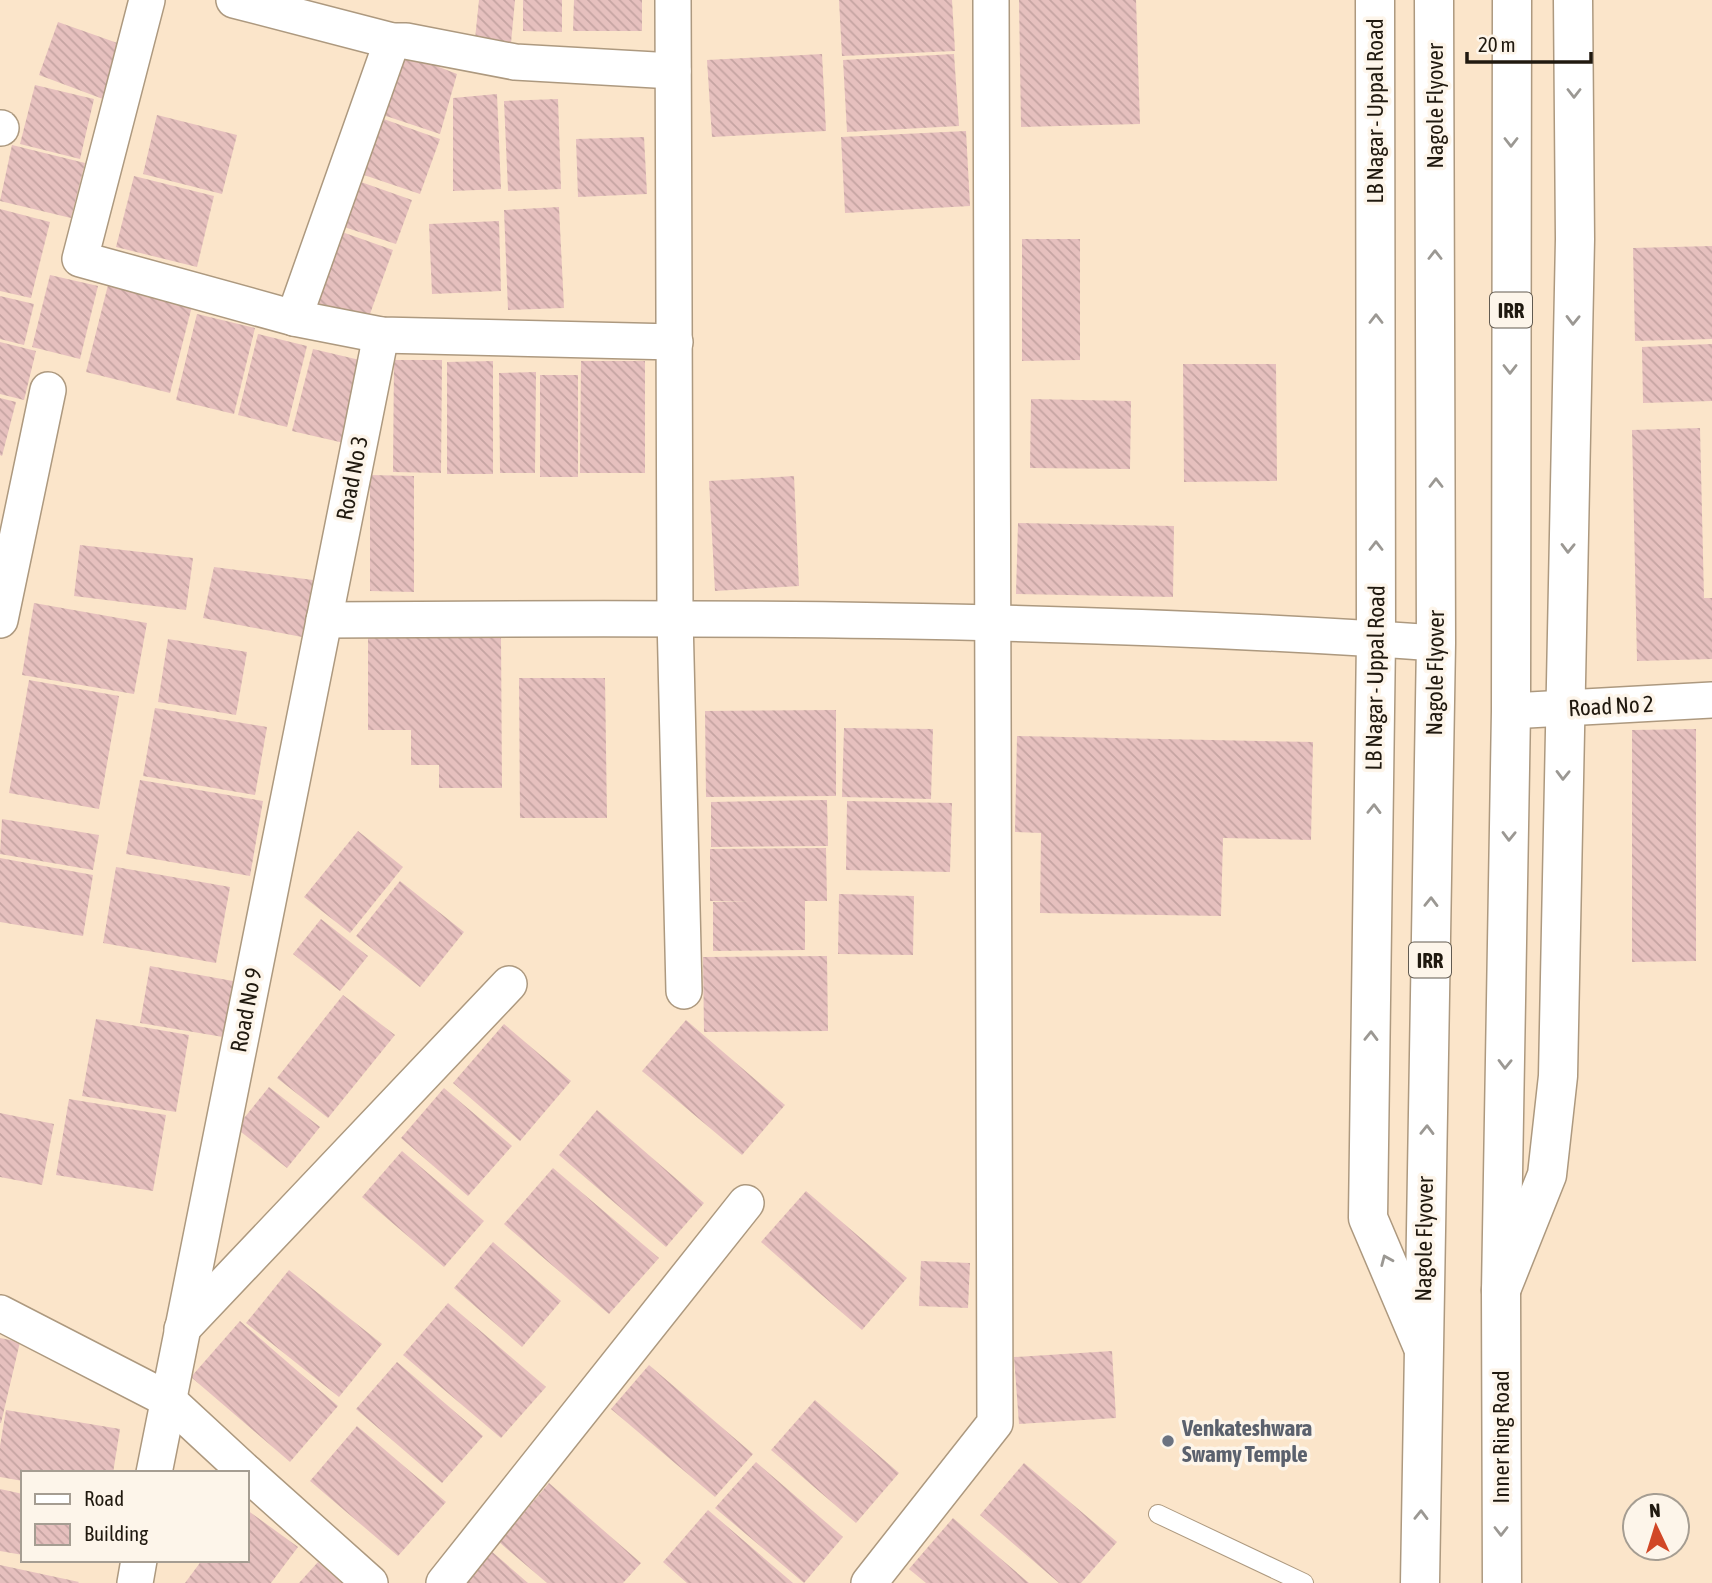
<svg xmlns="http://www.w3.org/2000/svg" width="1712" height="1583" font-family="'Asap Condensed',sans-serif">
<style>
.building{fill:url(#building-back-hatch)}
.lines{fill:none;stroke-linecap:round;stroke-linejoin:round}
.lane-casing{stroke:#ad997f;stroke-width:20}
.street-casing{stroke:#ad997f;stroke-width:38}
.secondary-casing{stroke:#ad997f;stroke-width:41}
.highway-casing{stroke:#ad997f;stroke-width:41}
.lane{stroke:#fff;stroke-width:18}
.street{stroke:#fff;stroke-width:35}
.secondary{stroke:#fff;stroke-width:38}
.highway{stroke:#fff;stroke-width:38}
.oneway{stroke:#9b9893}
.worship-dot{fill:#6b7280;stroke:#fdf5ea;stroke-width:2.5}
.labels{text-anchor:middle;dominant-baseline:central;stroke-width:7;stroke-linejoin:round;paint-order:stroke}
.shield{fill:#fdf5ea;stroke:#625b51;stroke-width:2}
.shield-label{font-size:21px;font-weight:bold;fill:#20190f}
.street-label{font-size:23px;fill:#20190f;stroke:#fdf5ea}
.worship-label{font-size:23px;font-weight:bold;fill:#5b616d;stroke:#fdf5ea;text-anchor:start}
</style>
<defs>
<pattern id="building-back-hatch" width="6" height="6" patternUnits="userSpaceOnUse" patternTransform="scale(1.75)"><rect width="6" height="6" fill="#e6c0be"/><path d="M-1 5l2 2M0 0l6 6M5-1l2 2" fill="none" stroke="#c5a4a2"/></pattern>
</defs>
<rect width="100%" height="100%" fill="#fbe5ca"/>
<!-- building -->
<g class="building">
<path d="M479 0H515L511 43 475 39Z"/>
<path d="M523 0H562V32L523 31Z"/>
<path d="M574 0H642V31H573Z"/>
<path d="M839 0H952L955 51 842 56Z"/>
<path d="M1019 0H1136L1140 124 1021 127Z"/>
<path d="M58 22 123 45 103 99 39 75Z"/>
<path d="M403 53 457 74 440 134 380 114Z"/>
<path d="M822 54 826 131 712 137 707 60Z"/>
<path d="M954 54 959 126 847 132 843 60Z"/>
<path d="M35 85 94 99 80 159 20 144Z"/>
<path d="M497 94 501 189 453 191V98Z"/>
<path d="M558 99 561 189 508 191 504 101Z"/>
<path d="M157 115 237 135 222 194 143 174Z"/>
<path d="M378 117 440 139 420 194 358 173Z"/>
<path d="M966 131 970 206 845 213 841 137Z"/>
<path d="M644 137 647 194 578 197 576 139Z"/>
<path d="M12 145 85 163 71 218 0 201Z"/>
<path d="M134 176 214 196 197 267 116 247Z"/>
<path d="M361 182 412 200 396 244 344 227Z"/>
<path d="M559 207 564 308 508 310 504 210Z"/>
<path d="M0 209 50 222 31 298 0 291Z"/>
<path d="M499 221 501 291 432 294 429 224Z"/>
<path d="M342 232 393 250 366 325 316 307Z"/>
<path d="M1022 239H1080V360L1022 361Z"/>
<path d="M1712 246V339L1635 341 1633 248Z"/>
<path d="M50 275 98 286 80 359 32 347Z"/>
<path d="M108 285 192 306 170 393 86 372Z"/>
<path d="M0 296 34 304 24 345 0 339Z"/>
<path d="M197 314 255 328 234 414 176 400Z"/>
<path d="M258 334 307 346 287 427 238 415Z"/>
<path d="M0 342 36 351 24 400 0 394Z"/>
<path d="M1712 344V401L1643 403 1642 347Z"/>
<path d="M313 349 364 361 344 443 292 431Z"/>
<path d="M394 360H442L441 473 393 472Z"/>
<path d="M493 361V474H447V362Z"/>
<path d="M581 361H645V473H580Z"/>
<path d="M1183 364H1276L1277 481 1184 482Z"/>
<path d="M536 372 535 473H500L499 373Z"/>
<rect x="540" y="375" width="38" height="102"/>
<path d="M0 398 16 402 2 456 0 455Z"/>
<path d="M1031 399 1131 401 1130 469 1030 468Z"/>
<path d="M1700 428 1704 598H1712V659L1637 661 1632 430Z"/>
<path d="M370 475 414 476V592L370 591Z"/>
<path d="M794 476 799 586 715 591 709 481Z"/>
<path d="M1018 523 1174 526 1173 597 1016 594Z"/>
<path d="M80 545 193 558 186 610 74 596Z"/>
<path d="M214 567 313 580 302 637 203 618Z"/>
<path d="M34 603 147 623 134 694 22 675Z"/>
<path d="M501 637 502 788H439V765H411V730H368V638Z"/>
<path d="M168 639 247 652 236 715 158 702Z"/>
<path d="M519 678H605L607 818H520Z"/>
<path d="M29 680 119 696 99 809 9 793Z"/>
<path d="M155 708 267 727 255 795 143 776Z"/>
<path d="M836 710V796L706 797 705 711Z"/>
<path d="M844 728 933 729 931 799 842 797Z"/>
<path d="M1696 729V961L1632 962V730Z"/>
<path d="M1017 736 1313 742 1311 840 1223 838 1221 916 1040 913 1041 833 1015 832Z"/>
<path d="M140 780 263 801 250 876 126 854Z"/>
<path d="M827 800 828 846 711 847V802Z"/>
<path d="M847 801 952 803 950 872 846 870Z"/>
<path d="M2 819 99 835 93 870 0 854Z"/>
<path d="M358 831 403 867 350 933 304 897Z"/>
<path d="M826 848 827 901H805V950L713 951V902L750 901H710V849Z"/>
<path d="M0 858 93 875 83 936 0 922Z"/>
<path d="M116 867 230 887 216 963 103 943Z"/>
<path d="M400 881 464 932 420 987 356 936Z"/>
<path d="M839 894 914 896 913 955 838 954Z"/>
<path d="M321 919 368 956 340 991 293 954Z"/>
<path d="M827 956 828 1031 704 1032 703 957Z"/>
<path d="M150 966 233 981 223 1037 140 1023Z"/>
<path d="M343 995 395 1035 328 1118 277 1078Z"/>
<path d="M96 1019 189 1035 176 1112 82 1096Z"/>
<path d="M686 1020 785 1105 742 1155 642 1071Z"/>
<path d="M504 1024 571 1081 520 1141 453 1083Z"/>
<path d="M269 1087 320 1127 287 1168 236 1128Z"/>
<path d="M444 1088 512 1146 468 1196 401 1138Z"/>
<path d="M69 1099 166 1115 153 1191 56 1175Z"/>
<path d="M597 1110 704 1203 666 1247 559 1155Z"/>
<path d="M0 1113 54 1124 42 1185 0 1177Z"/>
<path d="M402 1151 484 1221 444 1267 362 1197Z"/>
<path d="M553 1168 659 1258 609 1314 504 1224Z"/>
<path d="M806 1191 907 1278 862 1330 761 1242Z"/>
<path d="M493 1242 561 1301 522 1347 454 1288Z"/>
<path d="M921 1261 970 1263 968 1308 919 1306Z"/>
<path d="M289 1270 382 1344 339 1397 246 1323Z"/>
<path d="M448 1303 546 1387 501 1438 403 1355Z"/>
<path d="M240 1321 338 1406 290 1462 191 1377Z"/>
<path d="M0 1338 20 1342 1 1423H0Z"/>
<path d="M1112 1351 1116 1418 1019 1424 1014 1357Z"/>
<path d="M397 1362 483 1436 442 1483 356 1409Z"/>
<path d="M649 1365 753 1454 715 1497 611 1409Z"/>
<path d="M815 1400 899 1473 856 1523 771 1450Z"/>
<path d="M6 1410 120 1429 113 1473H23V1481L0 1477V1446Z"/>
<path d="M357 1426 446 1502 398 1556 310 1481Z"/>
<path d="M756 1462 843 1537 804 1583 715 1508Z"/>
<path d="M1024 1463 1117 1542 1081 1583H1059L980 1515Z"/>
<path d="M549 1483 641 1563 623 1583H547L499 1542Z"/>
<path d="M0 1489 23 1494V1555L0 1551Z"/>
<path d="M247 1510 298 1547 271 1583H185L202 1560H247Z"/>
<path d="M708 1510 793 1583H687L663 1562Z"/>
<path d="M953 1518 1029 1583H926L909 1569Z"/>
<path d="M490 1550 528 1583H461Z"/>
<path d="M318 1562 342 1583H299Z"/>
<path d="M0 1565 79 1582 78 1583H0Z"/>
</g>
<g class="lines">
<!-- lane casing -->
<g class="lane-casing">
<path id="lane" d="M1158 1514 1304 1583"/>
</g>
<!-- street casing -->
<g class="street-casing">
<g id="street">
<path d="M147 0 80 259 294 318 381 335 675 342"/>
<path d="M234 0 392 41H406L515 62 673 71"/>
<path d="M673 0 675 617 684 991"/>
<path d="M0 128H1"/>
<path d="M294 318 392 41"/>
<path d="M0 620 48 390"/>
<path d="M324 620C694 617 1066 617 1436 643"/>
<path d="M1511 711 1712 700"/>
<path d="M0 1313 167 1399 247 1473"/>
<path d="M182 1329 509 984"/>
<path d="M154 1473 381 335"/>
<path d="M247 1473 370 1583"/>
<path d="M135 1583 139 1560"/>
<path d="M444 1583 746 1203"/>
<path d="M869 1583 995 1423 991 0"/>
</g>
</g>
<!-- secondary casing -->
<g class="secondary-casing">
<g id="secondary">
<path d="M1375 0 1376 639 1368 1218 1422 1345"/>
<path d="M1501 1290 1547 1175 1558 1076 1575 239 1573 0"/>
</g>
</g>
<!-- highway casing -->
<g class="highway-casing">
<g id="highway">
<path d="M1420 1583 1436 643 1434 0"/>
<path d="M1502 1583 1501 1291 1511 711 1512 0"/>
</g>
</g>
<!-- lane -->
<use href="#lane" class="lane"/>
<!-- street -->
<use href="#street" class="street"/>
<!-- secondary -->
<use href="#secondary" class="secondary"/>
<!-- highway -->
<use href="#highway" class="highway"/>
</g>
<!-- one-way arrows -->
<defs><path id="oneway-chevron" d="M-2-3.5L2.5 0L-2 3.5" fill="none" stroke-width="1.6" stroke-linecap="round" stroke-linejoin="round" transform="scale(1.75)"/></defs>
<g class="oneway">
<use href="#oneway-chevron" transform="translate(1574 93) rotate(90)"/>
<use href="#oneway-chevron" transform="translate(1511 142) rotate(90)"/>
<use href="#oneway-chevron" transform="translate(1435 255) rotate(-90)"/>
<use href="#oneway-chevron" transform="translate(1376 319) rotate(-90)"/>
<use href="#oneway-chevron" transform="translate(1573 320) rotate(91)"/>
<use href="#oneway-chevron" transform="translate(1510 369) rotate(90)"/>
<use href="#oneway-chevron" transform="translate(1436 483) rotate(-90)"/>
<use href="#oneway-chevron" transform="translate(1376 546) rotate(-90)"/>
<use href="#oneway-chevron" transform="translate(1568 548) rotate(91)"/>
<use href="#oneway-chevron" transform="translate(1563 775) rotate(91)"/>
<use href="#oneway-chevron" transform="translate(1374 809) rotate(-89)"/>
<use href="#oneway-chevron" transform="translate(1509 836) rotate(91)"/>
<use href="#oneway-chevron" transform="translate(1431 902) rotate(-89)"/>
<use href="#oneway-chevron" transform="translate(1371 1036) rotate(-89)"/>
<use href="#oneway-chevron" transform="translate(1505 1064) rotate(91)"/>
<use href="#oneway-chevron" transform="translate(1427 1130) rotate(-89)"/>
<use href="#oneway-chevron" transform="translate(1386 1260) rotate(-113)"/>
<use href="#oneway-chevron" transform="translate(1421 1515) rotate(-89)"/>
<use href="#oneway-chevron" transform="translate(1501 1531) rotate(90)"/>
</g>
<!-- markers -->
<circle class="worship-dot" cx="1168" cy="1441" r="7"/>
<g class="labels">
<!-- shield labels -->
<g class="shield">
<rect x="1490" y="292.5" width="42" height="35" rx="5"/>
<rect x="1409" y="942.5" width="42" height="35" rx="5"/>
</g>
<g class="shield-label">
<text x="1511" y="310">IRR</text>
<text x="1430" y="960">IRR</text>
</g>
<!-- street labels -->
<g class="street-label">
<text transform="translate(1435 106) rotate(-90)">Nagole Flyover</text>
<text transform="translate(1375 111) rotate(-90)">LB Nagar - Uppal Road</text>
<text transform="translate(352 478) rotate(-79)">Road No 3</text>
<text transform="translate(1435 673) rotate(-89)">Nagole Flyover</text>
<text transform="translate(1375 678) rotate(-89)">LB Nagar - Uppal Road</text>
<text transform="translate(1611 706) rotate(-3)">Road No 2</text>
<text transform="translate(246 1010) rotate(-79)">Road No 9</text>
<text transform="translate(1424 1239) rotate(-89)">Nagole Flyover</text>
<text transform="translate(1501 1437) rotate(-90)">Inner Ring Road</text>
</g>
<!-- worship labels -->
<g class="worship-label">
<text x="1182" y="1428">Venkateshwara<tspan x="1182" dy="26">Swamy Temple</tspan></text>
</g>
</g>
<!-- legend -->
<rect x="21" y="1471" width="228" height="91" fill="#fdf5ea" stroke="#a59d92" stroke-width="2"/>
<rect x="35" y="1494" width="35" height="10" fill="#ffffff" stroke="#a59d92" stroke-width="2"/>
<text x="84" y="1506" font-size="21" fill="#20190f">Road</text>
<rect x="35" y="1524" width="35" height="21" fill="url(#building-back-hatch)" stroke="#a59d92" stroke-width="2"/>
<text x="84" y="1541" font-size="21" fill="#20190f">Building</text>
<!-- north arrow -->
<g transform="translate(1656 1527) rotate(356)"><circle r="33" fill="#fdf5ea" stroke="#a59d92" stroke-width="2"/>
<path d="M0-5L12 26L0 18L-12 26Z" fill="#d14726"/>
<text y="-10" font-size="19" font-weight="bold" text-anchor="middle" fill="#20190f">N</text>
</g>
<!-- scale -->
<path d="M1467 52v10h124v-10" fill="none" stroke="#20190f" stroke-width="3.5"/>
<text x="1478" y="52" font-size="21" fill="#20190f" stroke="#fdf5ea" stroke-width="5" paint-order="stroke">20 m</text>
</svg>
